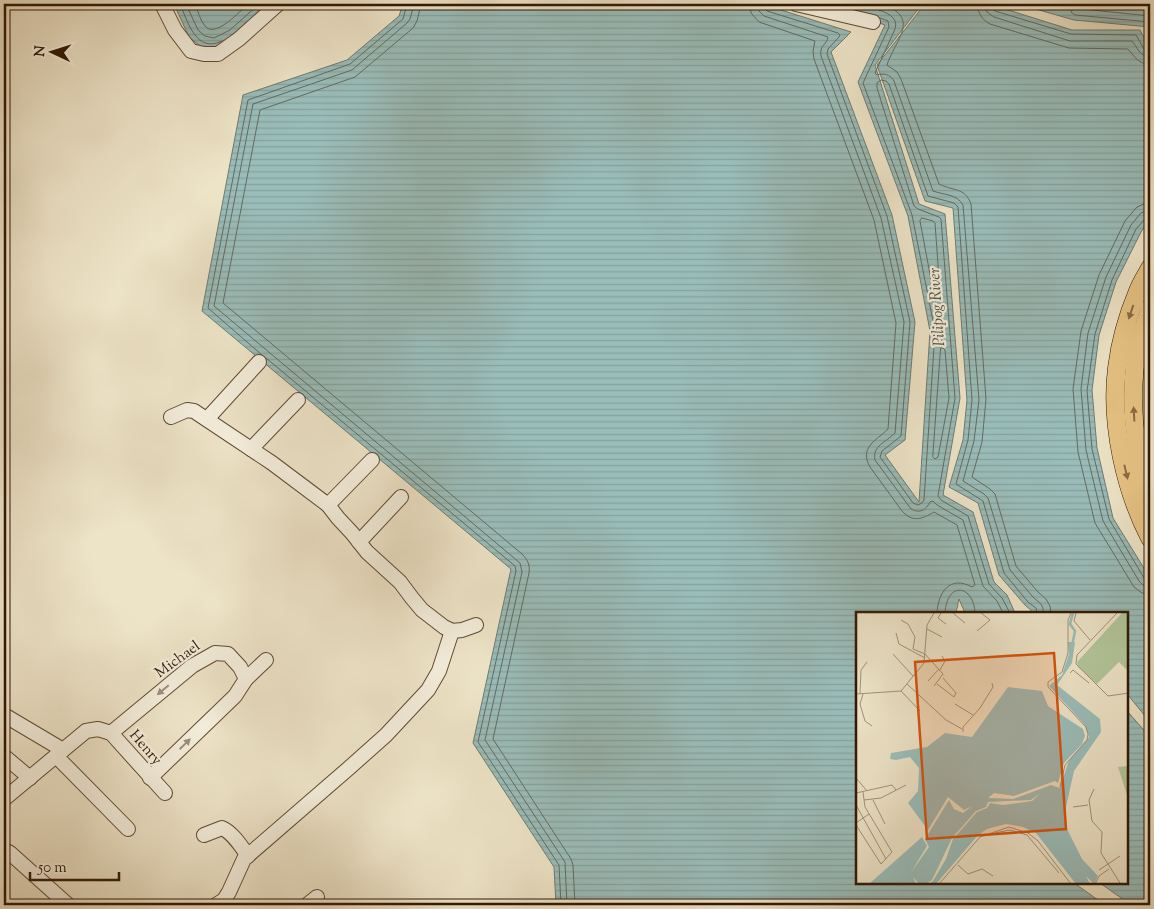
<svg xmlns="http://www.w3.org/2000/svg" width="1154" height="909" font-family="'Sorts Mill Goudy',serif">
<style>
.water{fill:url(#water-rules);stroke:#707b71}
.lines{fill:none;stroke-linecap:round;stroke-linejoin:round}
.shore{stroke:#666a5f;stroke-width:1}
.minor-casing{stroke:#604a35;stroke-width:16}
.major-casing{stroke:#311704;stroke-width:19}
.minor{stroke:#f3eddb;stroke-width:14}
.major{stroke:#e6c284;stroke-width:18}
.oneway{fill:#8c6c44}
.oneway2{fill:#9c8d7a}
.labels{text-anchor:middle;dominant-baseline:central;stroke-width:4.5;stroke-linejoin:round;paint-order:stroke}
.street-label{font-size:15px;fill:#311704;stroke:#f3eddb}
.water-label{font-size:16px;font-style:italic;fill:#565144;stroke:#f3eddb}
.inset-river{fill:none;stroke:#9abdba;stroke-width:2.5}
.inset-road{fill:none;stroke:#a29179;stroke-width:1}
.view{fill:#d6520b;fill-opacity:0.15;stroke:#d6520b;stroke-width:2.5}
.inset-edge{fill:none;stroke:#311704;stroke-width:2.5}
</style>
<defs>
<pattern id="water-rules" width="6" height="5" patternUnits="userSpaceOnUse" patternTransform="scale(1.25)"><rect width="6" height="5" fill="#9abdba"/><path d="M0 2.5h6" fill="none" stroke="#85a29e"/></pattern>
</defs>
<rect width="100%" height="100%" fill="#ede3c7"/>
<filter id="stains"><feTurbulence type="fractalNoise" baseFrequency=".004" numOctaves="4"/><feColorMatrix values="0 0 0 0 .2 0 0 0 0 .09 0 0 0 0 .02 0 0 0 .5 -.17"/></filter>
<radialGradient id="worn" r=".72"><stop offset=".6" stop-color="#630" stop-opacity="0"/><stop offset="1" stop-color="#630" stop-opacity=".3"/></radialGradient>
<!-- water -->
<g class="water">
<path d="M174 4H276L216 50 200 46 189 37Z"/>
<path d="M403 4H762L851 32 831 52 892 215 915 322 905 440 885 455 919 502 930 331 908 216 858 82 885 25 826 4H922L875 65 919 204 945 214 960 398 943 495 973 512 994 582 1007 595 1015 613H965L959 599 956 613H858V883H1074L1098 900 1085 905H556L554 867 473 743 511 569 202 311 243 95 347 60 399 16Z"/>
<path d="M925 4H989L1072 30H1140L1150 49V219L1141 232 1116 282 1099 335 1092 390 1097 448 1113 518 1150 578V722L1128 695V613H1034L1025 605 999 575 978 503 949 487 963 440 967 400 953 208 925 201 877 65Z"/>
<path d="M1018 4H1060L1068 7 1069 4H1150V27L1074 20Z"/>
<path d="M1128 712 1150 737V905H1131L1100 883H1128Z"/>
</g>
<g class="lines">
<!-- shore -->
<g class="shore">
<path d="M180 4C188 22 196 54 222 41"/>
<path d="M186 4 198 30 205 36 214 38 230 30 259 4"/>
<path d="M195 4C198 11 200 20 205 26 215 39 240 11 248 4"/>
<path d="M414 4 410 19 407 23 352 70 253 104 214 306 520 563 522 572 485 740 565 862 567 905"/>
<path d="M421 4 417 21 413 28 355 77 260 110 223 303 522 554C528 560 530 565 529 573L493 739 571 859 573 865 575 905"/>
<path d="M750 4 751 13 759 22 815 41 813 51 814 59 874 220 896 323 888 429C876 441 859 447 870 467L902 511C913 523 922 519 934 512L957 525 975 585 972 587C950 575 938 592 937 613"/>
<path d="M757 4 759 11 764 16 828 37C827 45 819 45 821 56L881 218 904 322 895 433C886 442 872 446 875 460L911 509C920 514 926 510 930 502L933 501 937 505 963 520 983 586 997 601 1003 613"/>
<path d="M763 4 764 8 767 11 838 33 840 35 839 37 828 49 827 54 887 216 910 322 901 436 882 451 880 457 913 503 918 505 922 503 924 500 935 331 912 215 863 83 889 27 888 21 880 18"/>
<path d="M859 4C868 7 888 11 893 18 896 21 896 25 895 29L875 73 877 75C884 73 890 74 894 81L933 191C944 195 957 194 963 205L979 400 974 441 963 481 984 494 988 498 1010 570 1033 597 1041 604 1043 608V613"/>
<path d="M882 4C922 18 895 40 887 65L897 72 901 79 939 184C952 191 965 187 971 204L986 399 982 442 972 477 990 489 995 494 1016 566 1038 592 1046 599 1050 606 1051 613"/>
<path d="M977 4C978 13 982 20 990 24L1069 48 1128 49C1135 57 1138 64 1150 64"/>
<path d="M985 4 987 12 994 17 1070 41H1132C1138 48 1139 56 1150 57"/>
<path d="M991 4 992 8 995 11 1071 34 1136 35 1144 49 1150 51"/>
<path d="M1074 4V7L1071 12 1075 15 1150 22"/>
<path d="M1080 4V8L1082 9 1150 16"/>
<path d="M1150 203 1144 204 1137 207 1125 221 1099 275 1081 331 1073 389 1078 452 1095 523 1134 587 1142 593 1150 594"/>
<path d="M1150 211H1146L1141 213 1131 225 1106 277 1088 333 1081 389 1086 450 1103 521 1139 581 1143 585 1150 587"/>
<path d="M1150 217 1145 219 1136 229 1112 280 1095 334 1087 391 1092 449 1109 519 1144 578 1147 580H1150"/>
<path d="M922 218 933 221 935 223 941 306 939 308 936 306 920 221Z"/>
<path d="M941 348H943L945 350 949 398 938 457 935 459 933 457Z"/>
<path d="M262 355 208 308 248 100 350 64 403 19 407 4"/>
<path d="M266 358 515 566 516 571 478 742 559 865 561 905"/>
<path d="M945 613C947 580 974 585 975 613"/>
<path d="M1010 613 1002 598 989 584 968 516 941 500 938 496 955 398 941 219 939 217 918 209 914 206 877 88V83L881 80 886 81 889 84 928 196 954 203 958 207 972 400 968 440 956 484 983 501 1004 573 1028 602 1036 608 1037 613"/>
</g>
<!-- minor casing -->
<g class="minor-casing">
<g id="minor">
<path d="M162 4 175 30 191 51 204 54H218L239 39 278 4"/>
<path d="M796 4 873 22"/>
<path d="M171 417 187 410 194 411 272 463 328 505 338 518 352 533 367 552 400 582 412 598 422 610 444 627 452 631 462 630 476 625"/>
<path d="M207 419 259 362"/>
<path d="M251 449 298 400"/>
<path d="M328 505 372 460"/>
<path d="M359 542 401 497"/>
<path d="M246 679 266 660"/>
<path d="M4 715 63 750"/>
<path d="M111 733 192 666 215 653 228 654 240 667 246 679 235 696 150 778"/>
<path d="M4 756 30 778"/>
<path d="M56 756 128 829"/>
<path d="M4 799 86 731 98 729 111 733 165 793"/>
<path d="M204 835 222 828C233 833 241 846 248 856"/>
<path d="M4 850 10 853 68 905"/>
<path d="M216 905 224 900 229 892 244 859 349 768 386 735 428 690 439 671 452 631"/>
<path d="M307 905 317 897"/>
</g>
</g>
<!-- major casing -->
<g class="major-casing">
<g id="major">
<path d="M1150 268C1146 276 1141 283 1138 291 1128 315 1120 343 1117 368 1110 423 1125 490 1150 538"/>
<path d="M1150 308C1147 319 1142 331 1139 342 1128 392 1133 448 1150 495"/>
</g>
</g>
<!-- minor -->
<use href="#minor" class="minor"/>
<!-- major -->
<use href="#major" class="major"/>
</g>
<!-- one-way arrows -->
<defs><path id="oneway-solid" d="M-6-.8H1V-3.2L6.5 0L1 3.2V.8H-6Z" transform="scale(1.25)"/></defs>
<g class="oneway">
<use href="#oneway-solid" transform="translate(1131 312) rotate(109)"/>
<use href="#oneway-solid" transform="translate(1134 414) rotate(-93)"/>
<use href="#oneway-solid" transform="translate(1126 472) rotate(77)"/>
</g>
<g class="oneway2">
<use href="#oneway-solid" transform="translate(163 690) rotate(140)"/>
<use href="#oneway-solid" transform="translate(185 744) rotate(-44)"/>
</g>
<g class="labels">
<!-- street labels -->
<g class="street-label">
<text transform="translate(178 660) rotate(-36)">Michael</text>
<text transform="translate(145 748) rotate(49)">Henry</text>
</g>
<!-- water labels -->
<g class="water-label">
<text transform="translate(938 307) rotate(-94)">Pilipog River</text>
</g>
</g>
<!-- overview -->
<g transform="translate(856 612)">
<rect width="272" height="272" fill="#ede3c7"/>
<path d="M266 1H272V59L263 50 241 72 222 55 221 50ZM272 154H273L272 186 262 155Z" fill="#b2c59a"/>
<path d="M212 30H219L216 51 201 73 244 107 245 120 218 159 208 204 210 215 226 247 242 264 238 272 230 264 234 272H220L180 221 167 215 150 212 131 217 122 223 80 272H73L77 269 90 247 97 227 121 200 131 196 134 191 147 193 176 189 184 181 175 188 132 190 130 195 120 199 96 226 76 268 70 272H63L57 265 60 272H13L66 225 71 234 54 262 73 235 69 227 93 188 98 197 107 201 116 194 108 198 92 185 72 218 52 191 62 179 63 156 54 145 40 148 34 147 35 141 71 135 89 121 116 125 152 75 186 79 192 94 227 117 229 124 226 132 208 151 202 171 199 169 158 184 138 181 132 186 157 187 195 173 204 176 213 148 233 125 228 112 193 74 206 63 213 42Z" fill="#9abdba"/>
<path class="inset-river" d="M216 34 219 19 214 12 217 1"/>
<path class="inset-road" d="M85 1 82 6 90 12M97 1 109 11M220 1 218 9 234 28M261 1 221 43 220 52 252 84 273 81M45 8 52 12 59 25 57 37 69 42 87 62 78 74M71 17 86 25M121 19 134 8 125 1M40 21 43 32 69 46M37 42 57 64M84 58 89 49 86 44M214 61 217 58 233 71M72 69 83 57M51 72 90 108 106 117M81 72 98 85 100 81 87 66M45 79 64 99M0 82 45 79 68 51 71 13 78 1M4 82 5 58 11 50M7 82 4 92 9 109 16 114M99 92 117 103M107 120V115L124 96 137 75 136 71M0 166 11 179M204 175 209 153 231 128 232 122 230 115 192 75V70L206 60 212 41V8L215 1M238 177 233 188 236 209 246 220 245 241 264 271M0 181 36 173 40 178M8 188 25 186 50 173M17 188 29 212M0 193 30 247M217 195 232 193M0 211 13 202M0 213 25 252 36 240 9 195 7 180M134 222 154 218 171 223 203 261M102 253 112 262 126 257 137 264M243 258 264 244M83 272 124 225 153 215 172 221 182 229 215 272M239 272 243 264 253 257"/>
<path class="view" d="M198 41 210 217 71 227 59 50Z"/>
<rect width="272" height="272" class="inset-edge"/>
</g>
<!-- margin -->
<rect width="1154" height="909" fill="none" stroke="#ede3c7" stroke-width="20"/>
<rect x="5" y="5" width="1144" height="899" fill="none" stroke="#311704" stroke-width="2.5"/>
<rect x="10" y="10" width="1134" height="889" fill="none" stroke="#311704"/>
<!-- north arrow -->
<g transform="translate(52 52) rotate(274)" stroke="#f3eddb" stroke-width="4" paint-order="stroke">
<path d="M0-4L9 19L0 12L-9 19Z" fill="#311704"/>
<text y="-8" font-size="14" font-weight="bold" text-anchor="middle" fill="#311704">N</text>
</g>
<!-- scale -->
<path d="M30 872v8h89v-8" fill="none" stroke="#311704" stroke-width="2.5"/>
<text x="38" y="872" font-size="15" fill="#311704" stroke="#f3eddb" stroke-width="4" paint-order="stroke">50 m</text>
<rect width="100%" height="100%" filter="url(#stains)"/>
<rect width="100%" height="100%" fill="url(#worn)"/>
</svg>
